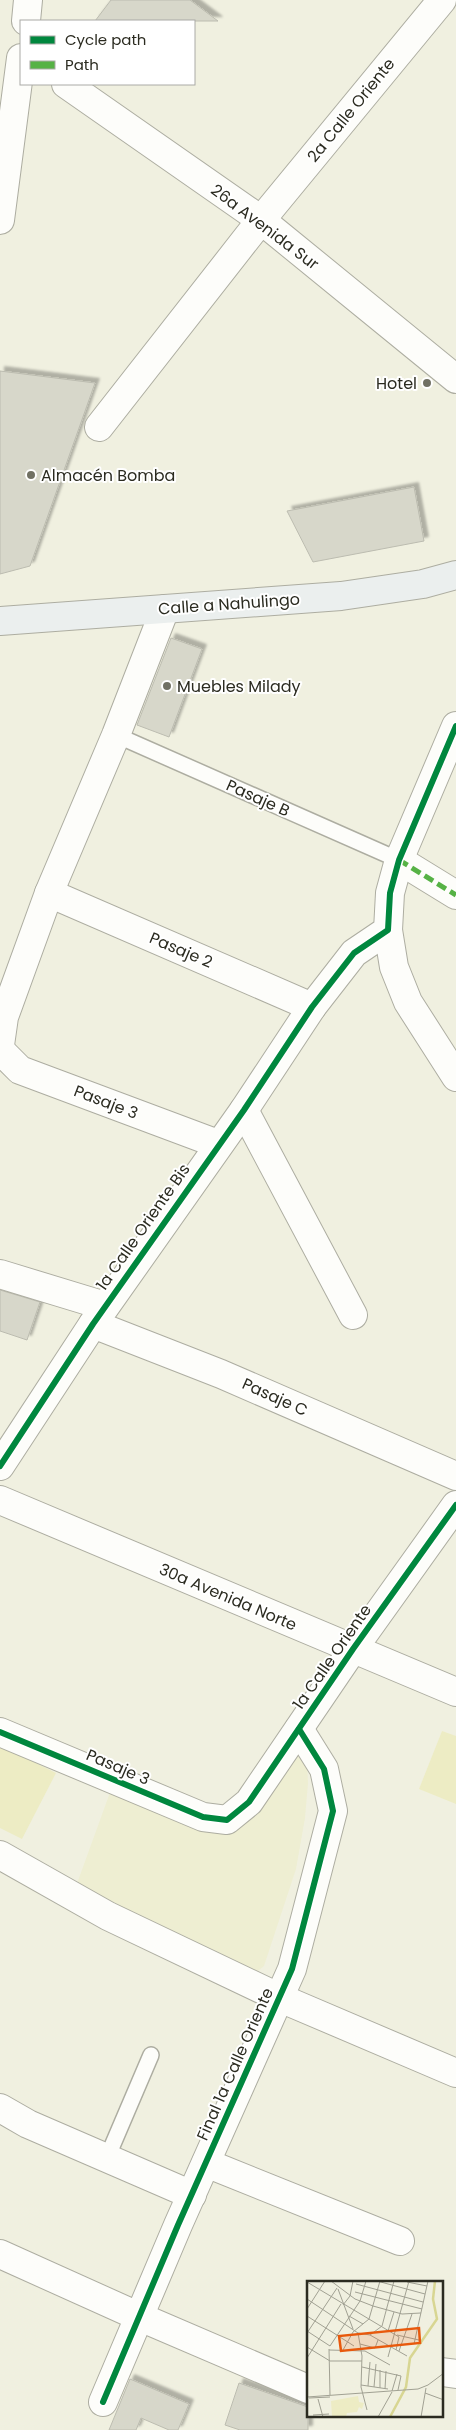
<svg xmlns="http://www.w3.org/2000/svg" width="456" height="2430" font-family="Poppins,sans-serif">
<style>
.built{fill:#eeeed2}
.green{fill:#edecc4}
.building{fill:#d7d7ca;stroke:#bcbcb0;filter:url(#shadow)}
.lines{fill:none;stroke-linecap:round;stroke-linejoin:round}
.lane-casing{stroke:#adada1;stroke-width:18}
.street-casing{stroke:#adada1;stroke-width:30}
.secondary-casing{stroke:#adada1;stroke-width:30}
.lane{stroke:#fdfdfa;stroke-width:15}
.street{stroke:#fdfdfa;stroke-width:28}
.secondary{stroke:#ebefee;stroke-width:28}
.quiet{stroke:#56b245;stroke-width:5;stroke-dasharray:10 5;stroke-linecap:butt}
.cycleway-casing{stroke:#fff;stroke-width:9}
.cycleway{stroke:#00873e;stroke-width:6}
.poi-dot{fill:#707063;stroke:#fff;stroke-width:2}
.labels{text-anchor:middle;dominant-baseline:central;stroke-width:4;stroke-linejoin:round;paint-order:stroke}
.street-label{font-size:16px;fill:#2b2b20;stroke:#fff}
.poi-label{font-size:16px;fill:#2b2b20;stroke:#fff;text-anchor:start}
.inset-river{fill:none;stroke:#d8d692;stroke-width:2.5}
.inset-road{fill:none;stroke:#a1a193;stroke-width:1}
.view{fill:#e8590c;fill-opacity:0.15;stroke:#e8590c;stroke-width:2.5}
.inset-edge{fill:none;stroke:#2b2b20;stroke-width:2.5}
</style>
<defs>
<filter id="shadow"><feDropShadow dx="4.5" dy="-4.5" stdDeviation="1" flood-color="#0004"/></filter>
</defs>
<rect width="100%" height="100%" fill="#f0f0e0"/>
<!-- built -->
<path class="built" d="M298 1745 307 1763 308 1783 305 1818 296 1869 264 1966 258 1971H251L75 1889 112 1787 237 1829 245 1823Z"/>
<!-- green -->
<g class="green">
<path d="M442 1731 456 1736V1804L419 1789Z"/>
<path d="M0 1745 56 1773 22 1839 0 1828Z"/>
</g>
<!-- building -->
<g class="building">
<path d="M111 0H190L218 21H95Z"/>
<path d="M0 371 95 383 30 566 0 574Z"/>
<path d="M414 487 424 541 313 562 287 511Z"/>
<path d="M171 638 202 649 169 737 137 725Z"/>
<path d="M0 1290 40 1302 27 1340 0 1331Z"/>
<path d="M130 2379 189 2404 178 2430H169L141 2418 136 2430H109Z"/>
<path d="M239 2383 308 2407V2430H240L225 2425Z"/>
</g>
<g class="lines">
<!-- lane casing -->
<g class="lane-casing">
<g id="lane">
<path d="M116 735 399 860"/>
<path d="M107 2158 151 2055"/>
</g>
</g>
<!-- street casing -->
<g class="street-casing">
<g id="street">
<path d="M26 21 28 0"/>
<path d="M66 84 261 220 456 379"/>
<path d="M0 220 21 58"/>
<path d="M99 427 261 220 442 0"/>
<path d="M399 860 456 895"/>
<path d="M49 893 312 1007"/>
<path d="M388 930 394 967 408 1002 456 1077"/>
<path d="M0 1045 4 1017 49 893 116 735 165 609"/>
<path d="M0 1050 20 1070 218 1144"/>
<path d="M244 1110 353 1315"/>
<path d="M0 1274 105 1306"/>
<path d="M93 1324 221 1374 456 1476"/>
<path d="M0 1466 93 1324 244 1110 312 1007 354 953 388 930 390 893 399 860 456 726"/>
<path d="M0 1500 456 1692"/>
<path d="M0 1732 203 1817 227 1820 249 1802 353 1649 456 1505"/>
<path d="M0 1855 108 1916 280 1998 456 2073"/>
<path d="M0 2108 28 2124 192 2195"/>
<path d="M206 2163 400 2241"/>
<path d="M0 2254 140 2317 308 2389"/>
<path d="M442 2372 456 2374"/>
<path d="M103 2402 178 2225 292 1969 333 1811 324 1769 299 1729"/>
</g>
</g>
<!-- secondary casing -->
<g class="secondary-casing">
<path id="secondary" d="M0 621 341 596 423 584 456 575"/>
</g>
<!-- lane -->
<use href="#lane" class="lane"/>
<!-- street -->
<use href="#street" class="street"/>
<!-- secondary -->
<use href="#secondary" class="secondary"/>
<!-- quiet -->
<path class="quiet" d="M399 860 456 895"/>
<!-- cycleway casing -->
<g class="cycleway-casing">
<g id="cycleway">
<path d="M0 1466 93 1324 244 1110 312 1007 354 953 388 930 390 893 399 860 456 726"/>
<path d="M0 1732 203 1817 227 1820 249 1802 353 1649 456 1505"/>
<path d="M103 2402 178 2225 292 1969 333 1811 324 1769 299 1729"/>
</g>
</g>
<!-- cycleway -->
<use href="#cycleway" class="cycleway"/>
</g>
<!-- markers -->
<g class="poi-dot">
<circle cx="427" cy="383" r="5"/>
<circle cx="31" cy="475" r="5"/>
<circle cx="167" cy="686" r="5"/>
</g>
<g class="labels">
<!-- street labels -->
<g class="street-label">
<text transform="translate(351 110) rotate(-51)">2a Calle Oriente</text>
<text transform="translate(265 227) rotate(37)">26a Avenida Sur</text>
<text transform="translate(229 604) rotate(-4)">Calle a Nahulingo</text>
<text transform="translate(258 798) rotate(24)">Pasaje B</text>
<text transform="translate(181 950) rotate(23)">Pasaje 2</text>
<text transform="translate(106 1102) rotate(21)">Pasaje 3</text>
<text transform="translate(143 1227) rotate(-55)">1a Calle Oriente Bis</text>
<text transform="translate(275 1397) rotate(24)">Pasaje C</text>
<text transform="translate(228 1597) rotate(23)">30a Avenida Norte</text>
<text transform="translate(332 1657) rotate(-55)">1a Calle Oriente</text>
<text transform="translate(118 1767) rotate(23)">Pasaje 3</text>
<text transform="translate(235 2064) rotate(-66)">Final 1a Calle Oriente</text>
</g>
<!-- poi labels -->
<g class="poi-label">
<text x="417" y="383" text-anchor="end">Hotel</text>
<text x="41" y="475">Almacén Bomba</text>
<text x="177" y="686">Muebles Milady</text>
</g>
</g>
<!-- overview -->
<g transform="translate(307 2281)">
<rect width="136" height="136" fill="#f0f0e0"/>
<path d="M51 115 52 121 57 122 55 128 52 126 50 131 40 132 39 136H25L24 120Z" fill="#edecc4"/>
<path class="inset-river" d="M83 136 99 106 103 77 130 38 126 18 128 0"/>
<path class="inset-road" d="M24 0 48 18 66 25 95 33 114 32M70 0 118 13M0 1 92 56 89 69M100 1 120 5M49 3 116 21M31 8 46 48M48 11 115 28M0 18 51 52 55 75 54 106 60 129M36 24 43 15 46 0M0 28 18 0M0 35 47 65M42 35 56 43M0 50 23 65M81 50 87 31M0 52 30 7M51 52 63 54 100 75M63 54 75 45 87 0M90 54 112 59M53 63 68 67 71 59M107 63 121 0M23 65 53 20 59 0M0 66 23 80H55M22 68 23 114M22 69 58 70 83 84M36 69 46 51 62 38 73 0M92 70 105 33M81 76 102 0M0 77 34 23M55 86 94 95 91 109M54 104 81 108M61 105 63 81M67 106 69 83M73 107V89M78 108 79 90M85 110 90 93M118 112 137 119M0 116 111 108 121 104 137 92M2 117 23 116M11 118 16 136M6 134 22 133M71 136 85 111M114 136 119 107"/>
<path class="view" d="M112 47 113 62 34 70 32 55Z"/>
<rect width="136" height="136" class="inset-edge"/>
</g>
<!-- legend -->
<rect x="20" y="20" width="175" height="65" fill="#ffffff" stroke="#aaaaa6"/>
<rect x="30" y="36" width="25" height="8" fill="#00873e" stroke="#aaaaa6"/>
<text x="65" y="45" font-size="15" fill="#2b2b20">Cycle path</text>
<rect x="30" y="61" width="25" height="8" fill="#56b245" stroke="#aaaaa6"/>
<text x="65" y="70" font-size="15" fill="#2b2b20">Path</text>
</svg>
